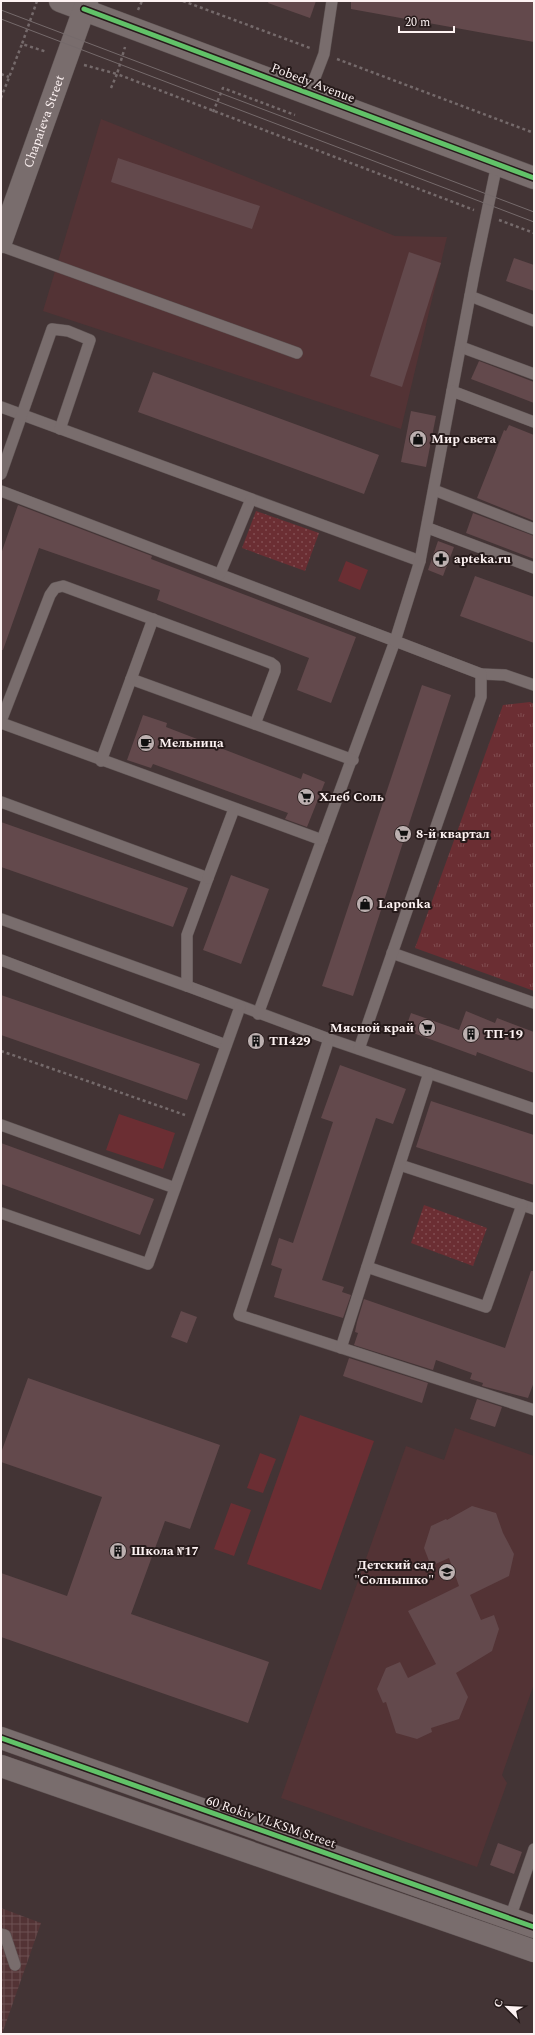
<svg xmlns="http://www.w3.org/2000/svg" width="535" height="2035" font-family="Spectral,serif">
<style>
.built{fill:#533335}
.industrial{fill:url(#industrial-grid)}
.grass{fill:url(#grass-tufts)}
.park{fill:url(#park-dots)}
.garden{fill:#6b2e33}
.building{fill:#63494c}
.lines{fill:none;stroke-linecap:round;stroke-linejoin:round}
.lane-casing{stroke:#5f5454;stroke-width:12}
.secondary-casing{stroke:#5f5454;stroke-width:23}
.path{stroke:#756a6b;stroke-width:2.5;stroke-dasharray:3 3;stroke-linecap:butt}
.lane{stroke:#796d6d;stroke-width:11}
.secondary{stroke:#796d6d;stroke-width:22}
.tram{stroke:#756a6b;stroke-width:1}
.cycleway-casing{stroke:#261a1a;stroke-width:8}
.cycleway{stroke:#61c268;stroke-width:5}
.labels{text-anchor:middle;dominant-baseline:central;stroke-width:4;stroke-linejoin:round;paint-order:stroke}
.street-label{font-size:13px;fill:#fdf2f2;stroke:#261a1a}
.poi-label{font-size:13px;font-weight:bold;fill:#fdf2f2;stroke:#261a1a;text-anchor:start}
</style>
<defs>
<pattern id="industrial-grid" width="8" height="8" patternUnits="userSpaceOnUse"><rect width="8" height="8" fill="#533335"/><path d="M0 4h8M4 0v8" fill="none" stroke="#6d5153"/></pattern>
<pattern id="grass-tufts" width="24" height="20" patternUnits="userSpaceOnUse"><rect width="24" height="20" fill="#6b2e33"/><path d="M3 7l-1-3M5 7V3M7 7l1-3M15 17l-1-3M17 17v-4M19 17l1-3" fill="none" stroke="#814d51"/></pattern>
<pattern id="park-dots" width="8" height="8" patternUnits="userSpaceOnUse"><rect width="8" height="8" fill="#6b2e33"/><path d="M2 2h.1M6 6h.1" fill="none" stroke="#814d51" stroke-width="1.8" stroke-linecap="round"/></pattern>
</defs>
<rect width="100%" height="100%" fill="#433435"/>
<!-- built -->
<g class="built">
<path d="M101 119 395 236 447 237 401 429 43 311Z"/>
<path d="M455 1428 534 1456V1684L502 1775 507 1783 477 1867 281 1798 406 1446 444 1460Z"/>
</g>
<!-- industrial -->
<path class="industrial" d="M1 1908 41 1923 2 2034H1Z"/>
<!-- grass -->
<path class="grass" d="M530 702 534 704V991L415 948 503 705Z"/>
<!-- park -->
<g class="park">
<path d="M256 511 319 533 305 571 242 548Z"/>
<path d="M424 1205 487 1228 473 1266 411 1243Z"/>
</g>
<!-- garden -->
<g class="garden">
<path d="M346 561 368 570 360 590 338 581Z"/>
<path d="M119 1114 175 1133 163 1169 106 1150Z"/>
<path d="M300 1415 374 1441 321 1590 247 1564Z"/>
<path d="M260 1453 276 1459 263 1493 247 1488Z"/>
<path d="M231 1503 251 1510 234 1556 214 1549Z"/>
</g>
<!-- building -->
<g class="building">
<path d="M269 1H316L310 18 268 3Z"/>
<path d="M351 1H534V42L351 9Z"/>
<path d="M118 158 260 206 252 229 111 182Z"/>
<path d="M409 252 441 263 402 387 370 376Z"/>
<path d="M514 258 534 265V291L506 281Z"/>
<path d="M479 361 534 382V403L471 379Z"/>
<path d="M153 372 379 455 364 494 138 412Z"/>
<path d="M411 411 436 416 426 467 401 462Z"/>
<path d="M509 425 534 435V521L477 498 504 430 506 431Z"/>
<path d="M18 505 152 556 151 559 356 637 331 703 297 690 309 658 157 600 160 590 39 548 3 650H1V554Z"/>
<path d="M473 513 534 536V559L466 533Z"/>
<path d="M438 541 454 547 443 576 428 570Z"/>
<path d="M475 576 534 597V643L460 616Z"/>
<path d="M422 685 451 695 353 996 322 986Z"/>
<path d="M143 715 167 723 166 727 301 779 303 773 325 782 307 827 285 819 288 813 153 764 151 768 127 760Z"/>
<path d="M1 822 188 888 173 927 1 867Z"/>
<path d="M231 875 269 889 241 964 203 950Z"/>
<path d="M1 995 200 1064 187 1100 1 1035Z"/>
<path d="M466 1011 495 1023 497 1018 534 1032V1073L477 1052 476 1056 405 1030 411 1013 459 1030Z"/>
<path d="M340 1065 406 1089 393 1124 376 1118 322 1280 344 1287 342 1292 351 1295 343 1318 274 1297 282 1269 271 1265 279 1238 293 1243 333 1122 321 1118Z"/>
<path d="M431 1101 534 1135V1185L416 1147Z"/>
<path d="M1 1143 154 1199 140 1235 1 1184Z"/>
<path d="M531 1271H534V1382L528 1398 482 1386 483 1383 470 1379 472 1373 436 1360 433 1370 354 1345 358 1333 355 1332 357 1322 364 1299 505 1348Z"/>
<path d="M181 1311 197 1317 187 1343 171 1337Z"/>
<path d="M349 1358 428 1383 422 1403 343 1376Z"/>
<path d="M28 1378 220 1445 190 1529 165 1521 131 1614 269 1662 248 1723 1 1637V1573L67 1596 102 1497 1 1462V1453Z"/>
<path d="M477 1399 502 1407 495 1427 470 1419Z"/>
<path d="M472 1506 496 1513 503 1533 514 1554 509 1576 470 1595 481 1620 494 1615 499 1629 492 1651 456 1673 468 1697 459 1719 431 1728 432 1732 417 1739 396 1733 386 1702 383 1703 377 1689 386 1668 400 1662 408 1678 436 1664 408 1611 459 1586 449 1558 431 1566 424 1548 431 1526 446 1519 447 1520Z"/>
<path d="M498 1843 522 1852 514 1874 490 1865Z"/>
</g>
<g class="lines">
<!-- lane casing -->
<g class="lane-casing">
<g id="lane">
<path d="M309 93 324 54 332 1"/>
<path d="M1 246 297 353"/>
<path d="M470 296 534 321"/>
<path d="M461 347 534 374"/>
<path d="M452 391 475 269 497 164"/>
<path d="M1 407 420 561"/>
<path d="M1 474 52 329 68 331 90 340 60 429"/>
<path d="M434 490 534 529"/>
<path d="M1 491 395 641 258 1014"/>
<path d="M428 528 534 568"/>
<path d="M220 574 251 499"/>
<path d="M481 674 505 675 534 685"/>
<path d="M131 679 255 724"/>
<path d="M1 721 50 595 55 588 63 586 271 663 275 666V671L255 724 353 760"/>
<path d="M1 723 322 840"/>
<path d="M101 761 153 619"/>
<path d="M1 802 208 878 187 935V986L329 1039 534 1109"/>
<path d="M208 878 234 809"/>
<path d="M1 919 187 986"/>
<path d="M392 953 534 1003"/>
<path d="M1 960 226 1045"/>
<path d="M329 1039 239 1315 534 1410"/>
<path d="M359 1049 481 697V674L395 641 420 561 452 391 534 422"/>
<path d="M1 1125 175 1188"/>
<path d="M400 1165 534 1209"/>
<path d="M1 1213 148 1264 240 1007"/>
<path d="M367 1267 486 1307 522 1205"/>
<path d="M341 1348 429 1073"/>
<path d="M510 1918 534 1849"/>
<path d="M1 1934 5 1935 15 1965"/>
</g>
</g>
<!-- secondary casing -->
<g class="secondary-casing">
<g id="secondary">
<path d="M60 1 534 178"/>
<path id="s1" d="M1 242 87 1"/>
<path d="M1 1738 534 1927"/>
<path d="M1 1766 534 1951"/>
</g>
</g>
<!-- path -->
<g class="path">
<path d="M37 1 22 44 47 52"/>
<path d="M183 1 310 48"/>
<path d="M138 10 142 1"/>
<path d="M337 59 534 133"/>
<path d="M84 65 117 74 125 47"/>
<path d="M1 74 9 77"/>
<path d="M111 88 117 74 474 210"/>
<path d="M1 98 22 44"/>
<path d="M213 112 223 88 295 115"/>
<path d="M499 220 534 233"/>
<path d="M1 1051 185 1115"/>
</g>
<!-- lane -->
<use href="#lane" class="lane"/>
<!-- secondary -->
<use href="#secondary" class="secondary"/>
<!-- tram -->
<g class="tram">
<path d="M1 10 534 212"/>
<path d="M1 19 534 222"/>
</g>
<!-- cycleway casing -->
<g class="cycleway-casing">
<g id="cycleway">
<path d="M84 9 534 178"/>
<path d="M1 1738 534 1927"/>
</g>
</g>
<!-- cycleway -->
<use href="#cycleway" class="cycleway"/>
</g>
<!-- icons -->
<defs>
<g id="shop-disc" transform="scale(0.9)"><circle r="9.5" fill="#bcb0b0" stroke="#261a1a"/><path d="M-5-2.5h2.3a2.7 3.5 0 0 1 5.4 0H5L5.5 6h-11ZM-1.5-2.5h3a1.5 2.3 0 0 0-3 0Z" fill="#111"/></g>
<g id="pharmacy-disc" transform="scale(0.9)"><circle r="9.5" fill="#bcb0b0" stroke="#261a1a"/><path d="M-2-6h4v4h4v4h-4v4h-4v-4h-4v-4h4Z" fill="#111"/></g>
<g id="cafe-disc" transform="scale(0.9)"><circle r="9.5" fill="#bcb0b0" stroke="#261a1a"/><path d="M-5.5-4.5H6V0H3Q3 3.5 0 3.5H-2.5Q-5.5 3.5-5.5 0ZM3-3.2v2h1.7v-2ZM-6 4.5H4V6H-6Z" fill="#111"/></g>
<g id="supermarket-disc" transform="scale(0.9)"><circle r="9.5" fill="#bcb0b0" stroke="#261a1a"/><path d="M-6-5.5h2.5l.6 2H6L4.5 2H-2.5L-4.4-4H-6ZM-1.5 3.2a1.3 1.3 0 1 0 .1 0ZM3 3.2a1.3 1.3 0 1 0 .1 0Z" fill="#111"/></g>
<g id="building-disc" transform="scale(0.9)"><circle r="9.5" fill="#bcb0b0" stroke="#261a1a"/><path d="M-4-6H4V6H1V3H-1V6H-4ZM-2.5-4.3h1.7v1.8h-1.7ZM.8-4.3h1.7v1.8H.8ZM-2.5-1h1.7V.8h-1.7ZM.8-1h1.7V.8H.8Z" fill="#111"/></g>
<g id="school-disc" transform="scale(0.9)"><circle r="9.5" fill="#bcb0b0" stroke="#261a1a"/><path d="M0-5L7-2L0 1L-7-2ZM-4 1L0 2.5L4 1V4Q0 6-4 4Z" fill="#111"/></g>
</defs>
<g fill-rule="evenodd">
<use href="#shop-disc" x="418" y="439"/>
<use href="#pharmacy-disc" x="441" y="559"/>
<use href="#cafe-disc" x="146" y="743"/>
<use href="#supermarket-disc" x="306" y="797"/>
<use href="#supermarket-disc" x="403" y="834"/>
<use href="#shop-disc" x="365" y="904"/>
<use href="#supermarket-disc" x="427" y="1028"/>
<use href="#building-disc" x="471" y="1034"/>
<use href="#building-disc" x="256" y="1041"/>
<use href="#building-disc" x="118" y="1551"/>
<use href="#school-disc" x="447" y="1572"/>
</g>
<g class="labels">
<!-- street labels -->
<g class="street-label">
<text transform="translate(313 83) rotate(21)">Pobedy Avenue</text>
<text stroke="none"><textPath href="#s1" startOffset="128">Chapaieva Street</textPath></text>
<text transform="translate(271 1822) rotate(19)">60 Rokiv VLKSM Street</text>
</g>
<!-- poi labels -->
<g class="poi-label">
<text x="431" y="439">Мир света</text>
<text x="454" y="559">apteka.ru</text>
<text x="159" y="743">Мельница</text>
<text x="319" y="797">Хлеб Соль</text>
<text x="416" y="834">8-й квартал</text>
<text x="378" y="904">Laponka</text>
<text x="414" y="1028" text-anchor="end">Мясной край</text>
<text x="484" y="1034">ТП-19</text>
<text x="269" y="1041">ТП429</text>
<text x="131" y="1551">Школа №17</text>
<text x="434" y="1565" text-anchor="end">Детский сад<tspan x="434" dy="15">"Солнышко"</tspan></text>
</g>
</g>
<!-- border -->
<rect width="535" height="2035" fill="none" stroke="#fdf2f2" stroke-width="4"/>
<!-- north arrow -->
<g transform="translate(507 2007) rotate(294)" stroke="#261a1a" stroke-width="3" paint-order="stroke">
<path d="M0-3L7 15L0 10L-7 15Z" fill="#fdf2f2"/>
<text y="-6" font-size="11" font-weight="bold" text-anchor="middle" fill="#fdf2f2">С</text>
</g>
<!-- scale -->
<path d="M399 26v6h55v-6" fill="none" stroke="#fdf2f2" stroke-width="2"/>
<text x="405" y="26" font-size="12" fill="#fdf2f2" stroke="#261a1a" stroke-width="3" paint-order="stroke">20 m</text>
</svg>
